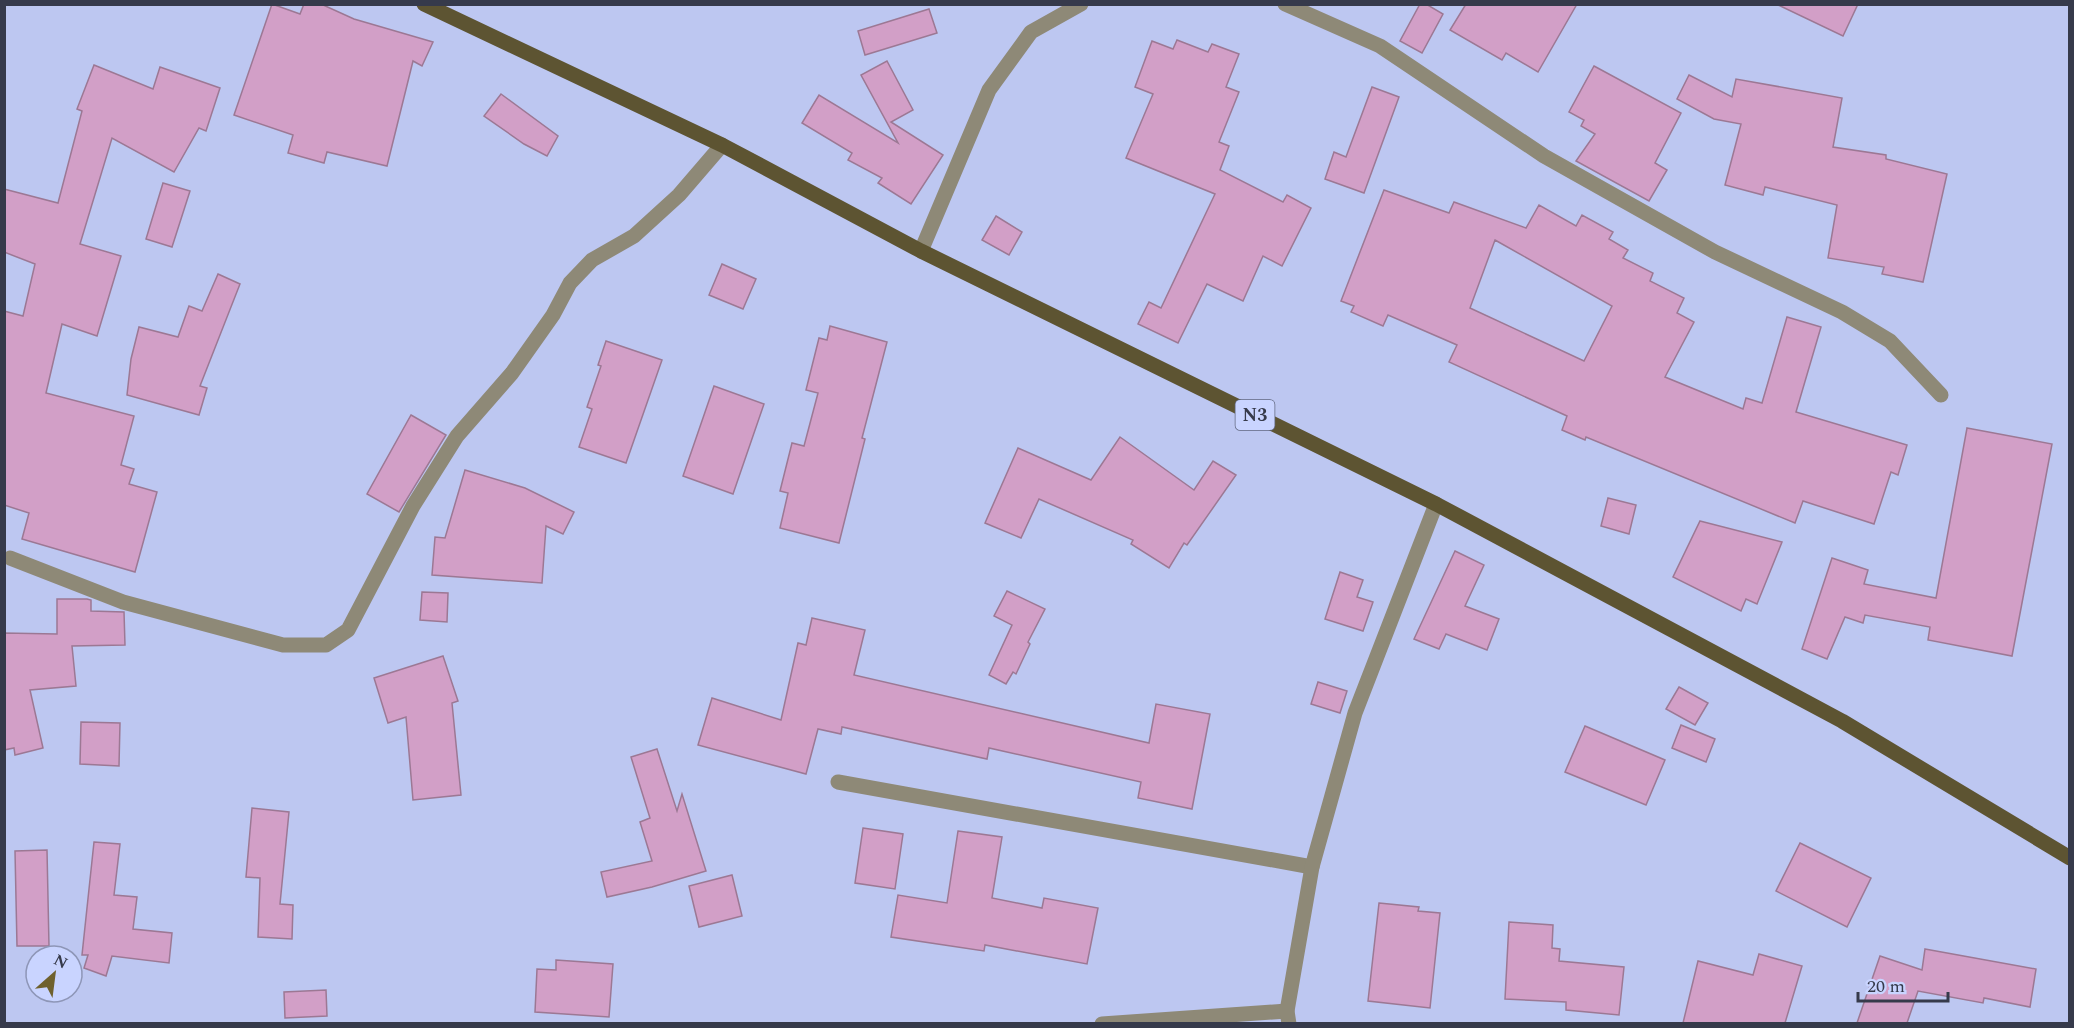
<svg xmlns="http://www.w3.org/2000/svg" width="2074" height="1028" font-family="Spectral,serif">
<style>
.building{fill:#d29fc7;stroke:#9c7894;stroke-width:1.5;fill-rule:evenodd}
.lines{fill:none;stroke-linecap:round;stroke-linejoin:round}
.minor{stroke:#8e8977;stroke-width:15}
.major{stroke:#5d5432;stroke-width:15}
.labels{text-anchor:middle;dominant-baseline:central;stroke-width:6;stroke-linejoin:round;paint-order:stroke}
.shield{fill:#c9d4ff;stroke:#626881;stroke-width:1.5}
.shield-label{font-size:18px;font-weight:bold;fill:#363a4b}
</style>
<rect width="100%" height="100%" fill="#bdc7f1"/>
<!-- building -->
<g class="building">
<path d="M272 4 300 14 304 4H321L354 19 433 42 422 66 413 61 387 166 327 152 324 163 288 153 293 135 234 115Z"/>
<path d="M1420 4H1426L1443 14 1422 53 1400 41Z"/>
<path d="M1466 4H1577L1538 72 1506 53 1502 60 1450 30Z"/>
<path d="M1776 4H1858L1843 36Z"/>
<path d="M929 9 937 33 865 55 858 31Z"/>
<path d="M1177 40 1208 52 1212 44 1239 54 1226 87 1239 92 1219 142 1229 146 1220 170 1283 202 1287 195 1311 208 1282 266 1263 256 1243 301 1207 284 1178 343 1138 324 1149 302 1161 308 1215 194 1126 158 1153 94 1135 87 1152 41 1173 49Z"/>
<path d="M887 61 913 110 891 122 943 155 911 204 878 183 882 178 848 160 852 153 802 123 819 95 898 143 861 75Z"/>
<path d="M94 65 153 89 160 67 220 88 206 131 199 128 174 172 112 138 80 244 121 256 97 336 62 324 46 393 134 416 121 465 134 469 129 484 157 492 135 572 22 539 29 513 4 505V311L23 316 35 264 4 252V189L58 203 82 111 77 109Z"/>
<path d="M1594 66 1681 113 1655 163 1667 170 1649 201 1576 161 1595 134 1581 126 1584 120 1569 112Z"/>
<path d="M1689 75 1732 97 1736 79 1842 98 1833 147 1886 155V159L1947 174 1923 282 1882 274 1884 267 1828 258 1837 205 1765 187 1763 195 1725 185 1741 124 1714 119 1677 99Z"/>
<path d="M1372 87 1399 97 1364 193 1325 179 1334 152 1346 157Z"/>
<path d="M501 94 558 136 547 156 524 144 484 116Z"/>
<path d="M163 183 190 191 172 247 146 239Z"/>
<path d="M1384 190 1449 213 1454 202 1526 228 1539 205 1576 226 1582 215 1613 232 1609 239 1628 250 1623 258 1653 273 1650 281 1684 298 1677 313 1694 322 1665 377 1743 409 1746 398 1762 403 1787 317 1821 327 1796 412 1907 445 1898 475 1891 472 1874 524 1803 501 1795 523 1586 437 1585 440 1562 430 1567 416 1449 362 1457 345 1388 315 1383 326 1351 312 1354 306 1341 301ZM1495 240 1612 306 1584 361 1470 308Z"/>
<path d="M996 216 1022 232 1009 255 982 240Z"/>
<path d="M722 264 756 279 743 309 709 295Z"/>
<path d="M218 274 240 284 200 386 207 388 199 415 127 395 131 359 139 327 178 337 189 306 202 311Z"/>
<path d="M830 326 887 342 862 438 865 439 839 543 780 528 788 493 780 491 792 443 804 446 818 393 806 390 819 338 827 340Z"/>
<path d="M606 341 662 360 626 463 579 447 592 409 587 407 601 366 598 365Z"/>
<path d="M714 386 764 404 733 494 683 476Z"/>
<path d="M411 415 446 435 399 512 367 494Z"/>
<path d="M1967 428 2052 444 2012 656 1928 640 1930 627 1865 615 1863 623 1845 617 1827 659 1802 649 1832 558 1868 570 1864 584 1936 598Z"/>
<path d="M1120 437 1194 490 1213 461 1236 475 1187 545 1184 543 1169 568 1131 544 1133 540 1039 499 1021 538 985 523 1018 448 1091 480Z"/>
<path d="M465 470 525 488 574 512 563 534 546 526 542 583 432 575 435 537 445 538Z"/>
<path d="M1608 498 1636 505 1629 534 1601 526Z"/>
<path d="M1700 521 1782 542 1757 604 1746 599 1741 611 1673 577Z"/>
<path d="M1455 551 1484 565 1465 606 1499 619 1487 650 1446 634 1439 649 1414 639Z"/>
<path d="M1340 572 1363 580 1357 597 1373 602 1363 631 1325 619Z"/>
<path d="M1007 591 1045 609 1028 642 1030 644 1016 674 1013 672 1006 684 989 675 1012 625 994 616Z"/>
<path d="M422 592 448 593 447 622 420 620Z"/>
<path d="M57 599H87L91 600V611L124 612 125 645 72 646 76 686 30 690 43 748 15 755 14 748 4 750V633L57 634Z"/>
<path d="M812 618 865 630 854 675 1149 743 1156 704 1210 714 1192 809 1138 798 1141 782 989 748 987 759 842 727 841 734 818 729 806 774 698 745 712 698 781 720 798 643 806 645Z"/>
<path d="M443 656 458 701 452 703 461 795 413 800 406 717 388 723 374 678Z"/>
<path d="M1318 682 1347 691 1340 713 1311 704Z"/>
<path d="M1679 687 1708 703 1695 725 1666 709Z"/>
<path d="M81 722 120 723 119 766 80 764Z"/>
<path d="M1681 725 1715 739 1706 762 1672 748Z"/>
<path d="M1585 726 1665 760 1646 805 1565 772Z"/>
<path d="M657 749 677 811 682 794 706 871 652 887 607 897 601 872 652 861 640 822 650 818 631 757Z"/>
<path d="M252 808 289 812 280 904 293 905 292 939 258 937 260 878 246 877Z"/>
<path d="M863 828 903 834 895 889 855 883Z"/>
<path d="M958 831 1002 837 992 898 1042 908 1044 898 1098 908 1087 964 985 945 984 951 891 937 898 895 947 903Z"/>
<path d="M94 842 120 844 114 895 137 897 133 929 172 933 169 963 112 956 106 976 84 968 88 955H82Z"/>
<path d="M1800 843 1871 878 1847 927 1776 891Z"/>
<path d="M47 850 49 946H17L15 851Z"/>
<path d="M732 875 742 916 699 927 689 886Z"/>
<path d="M1379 903 1419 907 1418 911 1440 913 1430 1008 1368 1001Z"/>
<path d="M1509 922 1553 925 1552 948 1560 949 1559 961 1624 967 1619 1015 1566 1010V1002L1505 999Z"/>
<path d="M1925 949 2036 969 2030 1007 1984 998 1983 1003 1918 991 1907 1023H1857L1880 956 1922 970Z"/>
<path d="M1759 954 1802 966 1785 1023H1683L1698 961 1753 975Z"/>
<path d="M556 960 613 964 609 1017 535 1012 537 969 556 970Z"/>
<path d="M326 990 327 1016 285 1018 284 992Z"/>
</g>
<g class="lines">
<!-- minor -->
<g class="minor">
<path d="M1285 4 1380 46 1544 156 1715 252 1842 312 1890 341 1941 395"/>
<path d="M921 251 989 90 1031 32 1081 4"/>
<path d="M10 558 123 602 283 645H326L348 630 413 506 457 436 512 373 553 315 570 283 592 260 634 236 679 195 722 145"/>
<path d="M838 782 1312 867"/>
<path d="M1102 1024 1287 1011"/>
<path d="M1289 1024 1287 1011 1312 867 1355 713 1436 504"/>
</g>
<!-- major -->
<path class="major" d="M424 4 722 145 921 251 1436 504 1842 721 2070 858"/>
</g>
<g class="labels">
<!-- shield labels -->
<rect class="shield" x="1235.5" y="400" width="39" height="30" rx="4.5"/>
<g class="shield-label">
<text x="1255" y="415">N3</text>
</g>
</g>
<!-- border -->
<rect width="2074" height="1028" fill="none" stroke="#363a4b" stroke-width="12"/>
<!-- north arrow -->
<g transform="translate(54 974) rotate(28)"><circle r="28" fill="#c9d4ff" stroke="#8e96b7" stroke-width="1.5"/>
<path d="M0-4.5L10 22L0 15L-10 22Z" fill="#6f612e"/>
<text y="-9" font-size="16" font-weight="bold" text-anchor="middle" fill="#363a4b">N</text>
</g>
<!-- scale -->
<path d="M1858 992v9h90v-9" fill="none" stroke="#363a4b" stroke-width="3"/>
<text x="1867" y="992" font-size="18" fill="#363a4b" stroke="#c9d4ff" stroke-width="4.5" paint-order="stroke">20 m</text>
</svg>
